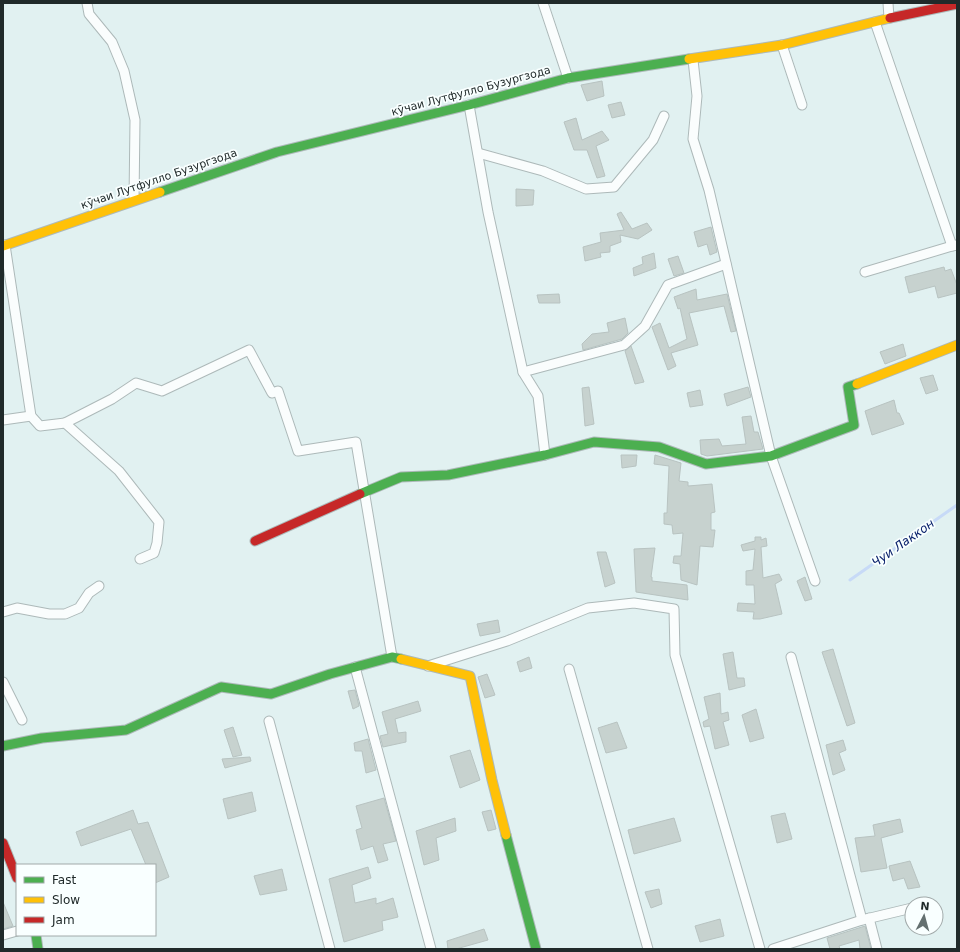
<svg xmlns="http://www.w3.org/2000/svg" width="960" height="952" font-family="'DejaVu Sans',sans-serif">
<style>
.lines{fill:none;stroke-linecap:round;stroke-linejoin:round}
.stream{stroke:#c7daf7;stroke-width:3}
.building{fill:#c7d2cf;stroke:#b8c3c1}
.street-casing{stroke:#adb9b9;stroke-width:11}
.fast-casing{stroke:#adb9b9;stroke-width:11}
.slow-casing{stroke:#adb9b9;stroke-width:11}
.jam-casing{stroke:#adb9b9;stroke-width:11}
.street{stroke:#fafdfd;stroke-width:9}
.fast{stroke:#4caf50;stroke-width:9}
.slow{stroke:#ffc107;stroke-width:9}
.jam{stroke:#c62828;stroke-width:9}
.labels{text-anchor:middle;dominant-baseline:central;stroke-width:3.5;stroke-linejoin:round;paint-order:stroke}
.street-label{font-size:11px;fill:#202a2a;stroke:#f9ffff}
.water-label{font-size:12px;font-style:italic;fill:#09206b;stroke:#f9ffff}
</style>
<rect width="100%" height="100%" fill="#e1f1f1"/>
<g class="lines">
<!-- stream -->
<path class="stream" d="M850 580 957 505"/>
</g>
<!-- building -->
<g class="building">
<path d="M602 81 604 96 587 101 581 85Z"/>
<path d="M621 102 625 115 612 118 608 105Z"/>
<path d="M576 118 582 140 602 131 609 140 596 146 605 176 597 178 587 150H574L564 122Z"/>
<path d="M516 189 534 190 533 205 516 206Z"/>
<path d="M621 212 632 229 647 223 652 230 638 239 620 235 621 242 610 246V252L600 253 601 257 585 261 583 247 601 242 600 233 624 230 617 214Z"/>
<path d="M711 227 717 252 710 255 707 244 698 247 694 232Z"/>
<path d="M654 253 656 268 634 276 633 268 643 264 642 257Z"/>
<path d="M678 256 684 273 674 276 668 259Z"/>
<path d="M944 267 945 271 951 269 957 285V293L938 298 935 286 909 293 905 277Z"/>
<path d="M696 289 697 300 727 294 736 331 731 332 724 306 689 313 698 345 671 353 676 366 668 370 652 327 660 323 669 348 687 339 680 308 678 309 674 297Z"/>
<path d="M559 294 560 303H539L537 295Z"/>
<path d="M625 318 628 333 622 339 583 350 582 344 592 334 609 332 607 323Z"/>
<path d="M903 344 906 356 885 364 880 352Z"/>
<path d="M631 346 644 382 635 384 625 351Z"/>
<path d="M933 375 938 390 926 394 920 378Z"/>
<path d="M589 387 594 424 585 426 582 388Z"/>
<path d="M748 387 751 397 727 406 724 394Z"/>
<path d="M700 390 703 405 690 407 687 393Z"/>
<path d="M894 400 897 413H899L904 424 872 435 865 411Z"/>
<path d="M751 416 754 432H758L763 449 707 456 701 454 700 440 719 439 722 446 746 444 742 417Z"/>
<path d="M621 455H637L636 466 622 468Z"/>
<path d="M655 455 681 463 679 481 688 482V486L712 484 715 512 711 513V530H715L713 547 700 546 697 585 681 580 680 564 673 563 674 556H681L683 533 673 534 672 525 664 524V513H667L669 466 654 464Z"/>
<path d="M755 537H761V540L766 538 767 546 761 547 763 578 779 574 782 580 775 584 782 614 760 619H753L754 612 737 611 738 603 755 604 754 585H746V571L753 570 755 549 743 551 741 545 755 541Z"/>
<path d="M655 548 651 577H652V581L687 585 688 600 636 592 634 549Z"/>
<path d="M597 552H606L615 583 605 587Z"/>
<path d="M805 577 812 599 805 601 797 581Z"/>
<path d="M498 620 500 632 480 636 477 624Z"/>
<path d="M833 649 855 723 847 726 822 652Z"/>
<path d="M733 652 737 678H744L745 686 729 690 723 654Z"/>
<path d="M529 657 532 668 520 672 517 662Z"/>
<path d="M487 674 495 695 485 698 478 677Z"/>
<path d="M355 690 359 706 353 709 348 691Z"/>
<path d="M720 693 721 714 728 712 729 720 723 722 729 745 715 749 710 726 704 727 703 722 709 719 704 697Z"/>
<path d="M418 701 421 711 395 719 398 733 406 732V742L383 747 380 736 388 734 382 712Z"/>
<path d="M756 709 764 738 750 742 742 715Z"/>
<path d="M617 722 627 748 606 753 598 728Z"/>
<path d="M233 727 242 755 233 757 224 730Z"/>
<path d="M368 739 376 770 366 773 362 751H355L354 743Z"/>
<path d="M843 740 846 750 839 753 845 770 833 775 826 745Z"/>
<path d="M470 750 480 780 460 788 450 756Z"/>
<path d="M250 757 251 761 225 768 222 759Z"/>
<path d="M252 792 256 811 228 819 223 799Z"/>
<path d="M384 798 396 841 383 844 388 860 378 863 373 846 361 850 356 830 362 828 356 806Z"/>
<path d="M133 810 138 824 148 822 169 877 155 883V865H146L131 829 81 846 76 832Z"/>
<path d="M491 810 496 829 488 831 482 812Z"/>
<path d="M785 813 792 839 777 843 771 816Z"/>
<path d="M455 818 456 831 436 838 439 860 424 865 416 831Z"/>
<path d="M674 818 681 841 634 854 628 830Z"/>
<path d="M900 819 903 832 881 838 887 868 861 872 855 838 875 836 873 825Z"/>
<path d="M910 861 920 887 908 889 904 878 893 881 889 866Z"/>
<path d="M368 867 371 878 352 885 355 903 376 898V904L393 898 398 917 382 921 383 930 344 942 329 879Z"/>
<path d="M282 869 287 890 260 895 254 876Z"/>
<path d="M659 889 662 904 651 908 645 892Z"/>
<path d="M3 902 13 926 3 929Z"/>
<path d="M720 919 724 936 700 942 695 926Z"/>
<path d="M865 926 871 949H860L859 940 839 946 840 949H830L827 938Z"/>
<path d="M484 929 488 940 456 949H448L447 941Z"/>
</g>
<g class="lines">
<!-- street casing -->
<g class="street-casing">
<g id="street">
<path d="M87 3 89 14 112 42 124 71 135 120 134 200"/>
<path d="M543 3 568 78"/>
<path d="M888 3 889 18"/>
<path d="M875 22 952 246 957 245"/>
<path d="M782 45 802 105"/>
<path d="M693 60 697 96 693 139 709 190 771 456 815 581"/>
<path d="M469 105 488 212 523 372 538 396 545 455"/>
<path d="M478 153 543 171 586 189 614 187 653 140 664 116"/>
<path d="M5 245 31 416 40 426 65 423 119 471 159 522 157 543 154 553 140 559"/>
<path d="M865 272 952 246"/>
<path d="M523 372 624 345 645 326 668 285 726 264"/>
<path d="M3 420 31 416"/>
<path d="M65 423 112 399 136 383 162 391 249 350 272 393 278 391 298 451 356 442 392 657"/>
<path d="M3 612 17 608 49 614H65L79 608 89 593 99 586"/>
<path d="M791 657 862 920"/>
<path d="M428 666 507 641 588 608 634 603 674 609 675 655 760 949"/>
<path d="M355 667 431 949"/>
<path d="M569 669 648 949"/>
<path d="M3 682 22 720"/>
<path d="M269 721 330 949"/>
<path d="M869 918 877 949"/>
<path d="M3 935 17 931"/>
<path d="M773 949 862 920 912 908"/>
</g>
</g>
<!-- fast casing -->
<g class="fast-casing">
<g id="fast">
<path d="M160 192 277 152 469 105 568 78 689 59"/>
<path d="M360 494 401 477 448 475 545 455 594 442 659 447 706 464 771 456 854 425 848 387 857 384"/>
<path d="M3 746 42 738 126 730 221 687 271 694 330 674 392 657 401 659"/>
<path d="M506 835 536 949"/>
<path d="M36 935 38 949"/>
</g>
</g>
<!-- slow casing -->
<g class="slow-casing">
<g id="slow">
<path d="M689 59 782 45 890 18"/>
<path d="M3 246 160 192"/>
<path d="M857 384 957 345"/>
<path d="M401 659 470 676 492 780 506 835"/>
</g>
</g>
<!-- jam casing -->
<g class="jam-casing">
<g id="jam">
<path d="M890 18 957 4"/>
<path d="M255 541 360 494"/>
<path d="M3 843 17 878"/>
</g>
</g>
<!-- street -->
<use href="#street" class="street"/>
<!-- fast -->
<use href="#fast" class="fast"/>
<!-- slow -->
<use href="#slow" class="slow"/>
<!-- jam -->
<use href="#jam" class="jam"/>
</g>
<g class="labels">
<!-- street labels -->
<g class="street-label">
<text transform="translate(471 91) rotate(-15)">кӯчаи Лутфулло Бузургзода</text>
<text transform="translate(159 179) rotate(-19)">кӯчаи Лутфулло Бузургзода</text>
</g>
<!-- water labels -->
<g class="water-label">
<text transform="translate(903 543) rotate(-35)">Чуи Лаккон</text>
</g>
</g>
<!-- border -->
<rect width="960" height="952" fill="none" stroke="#202a2a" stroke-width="8"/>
<!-- legend -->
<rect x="16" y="864" width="140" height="72" fill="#f9ffff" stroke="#a2aaaa"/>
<rect x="24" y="877" width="20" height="6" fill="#4caf50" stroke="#a2aaaa"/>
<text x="52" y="884" font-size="12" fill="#202a2a">Fast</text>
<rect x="24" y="897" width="20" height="6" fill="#ffc107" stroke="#a2aaaa"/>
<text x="52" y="904" font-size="12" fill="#202a2a">Slow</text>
<rect x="24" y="917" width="20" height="6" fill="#c62828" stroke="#a2aaaa"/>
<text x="52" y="924" font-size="12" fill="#202a2a">Jam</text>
<!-- north arrow -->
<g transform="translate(924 916) rotate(6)"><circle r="19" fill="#f9ffff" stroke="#a2aaaa"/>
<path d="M0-3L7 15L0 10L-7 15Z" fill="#647070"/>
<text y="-6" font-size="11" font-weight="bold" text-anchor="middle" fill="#202a2a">N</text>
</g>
</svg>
